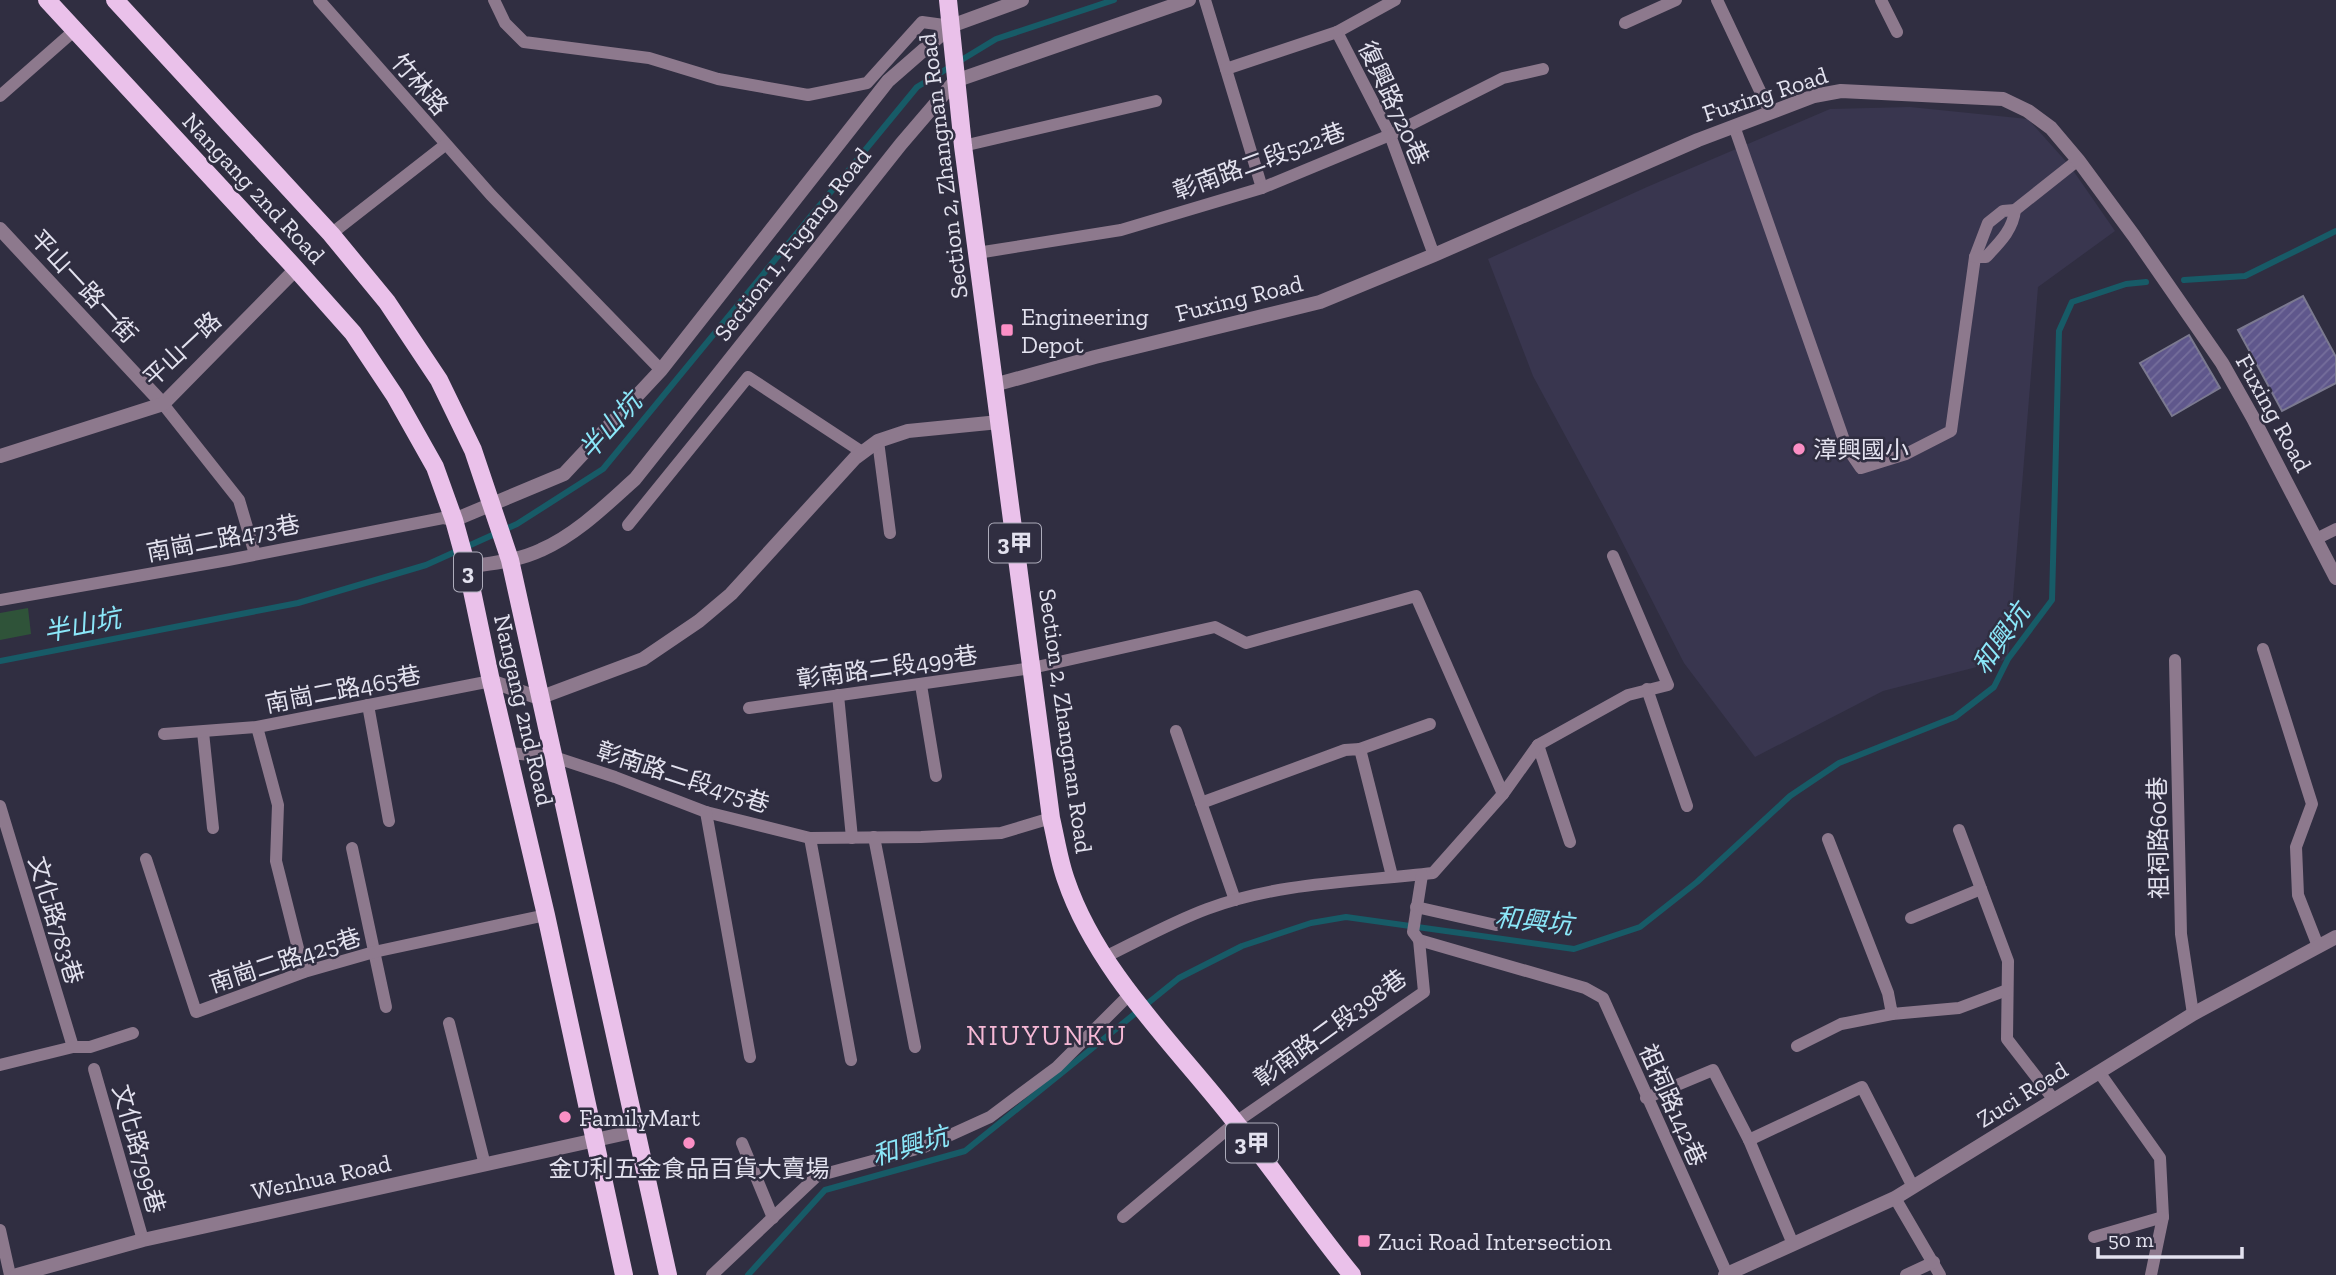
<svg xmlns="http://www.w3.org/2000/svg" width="2336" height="1275" font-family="'Zilla Slab','Noto Sans TC',serif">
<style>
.built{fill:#39364f}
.green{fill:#2f5339}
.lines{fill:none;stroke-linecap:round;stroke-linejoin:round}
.stream{stroke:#175b67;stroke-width:6}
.building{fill:url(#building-hatch);stroke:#7b7990;stroke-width:2}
.service{stroke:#8d798d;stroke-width:12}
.minor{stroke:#8d798d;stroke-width:14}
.tertiary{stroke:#8d798d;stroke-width:14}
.primary{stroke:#eac1ea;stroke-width:18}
.poi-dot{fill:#fb8fc5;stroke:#302e41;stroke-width:2.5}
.labels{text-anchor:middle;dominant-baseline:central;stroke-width:5;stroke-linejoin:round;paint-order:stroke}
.shield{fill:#302e41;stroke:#adacbb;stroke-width:2}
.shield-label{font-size:23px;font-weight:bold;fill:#e3e2ef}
.street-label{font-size:24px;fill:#e3e2ef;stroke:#302e41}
.poi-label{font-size:24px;fill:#e3e2ef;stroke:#302e41;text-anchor:start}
.water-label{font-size:26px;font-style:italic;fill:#8be7f9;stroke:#302e41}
.quarter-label{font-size:28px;letter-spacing:2px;fill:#f6b8d5;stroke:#302e41}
</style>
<defs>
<pattern id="building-hatch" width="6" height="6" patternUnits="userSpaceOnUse" patternTransform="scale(1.75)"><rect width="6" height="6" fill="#5f578c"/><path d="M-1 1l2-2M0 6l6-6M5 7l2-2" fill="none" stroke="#766f9c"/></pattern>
</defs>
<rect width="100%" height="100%" fill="#302e41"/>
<!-- built -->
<path class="built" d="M1910 107 2028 119 2070 166 2115 231 2038 287 2008 659 1883 691 1755 757 1684 663 1612 522 1533 376 1488 259 1647 187 1830 109Z"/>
<!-- green -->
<path class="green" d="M28 608 31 634 0 640V613Z"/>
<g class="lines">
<!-- stream -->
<g class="stream">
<path d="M2184 280 2245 276 2336 231"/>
<path d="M0 661 298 603 426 565 517 524 603 469 917 87 996 39 1114 0"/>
<path d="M748 1275 825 1190 965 1151 1179 978 1242 946 1311 923 1346 917 1574 949 1640 927 1697 882 1790 796 1839 763 1955 717 1994 687 2008 659 2052 600 2059 331 2072 302 2126 284 2146 282"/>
</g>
</g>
<!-- building -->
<g class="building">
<path d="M2303 296 2336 357V383L2282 411 2238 330Z"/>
<path d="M2189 335 2220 388 2172 416 2140 363Z"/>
</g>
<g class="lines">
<!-- service -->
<g class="service">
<path d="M319 0 491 195 661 370"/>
<path d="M494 0 505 23 524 42 649 58 718 79 808 95 867 83 922 22 951 26"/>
<path d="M1205 0 1262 188"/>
<path d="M1395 0 1337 32 1390 135 1434 255"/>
<path d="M1717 0 1770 112"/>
<path d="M1881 0 1897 32"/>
<path d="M1625 23 1676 0"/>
<path d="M1226 69 1337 32"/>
<path d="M0 96 75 30"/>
<path d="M1734 126 1846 446 1861 468 1906 454 1951 431 1975 257 1988 223 2003 211 2015 210 2078 160"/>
<path d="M963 146 1156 101"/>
<path d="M331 234 445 145"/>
<path d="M977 253 1121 230 1262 188 1390 135 1503 78 1543 69"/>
<path d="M1975 257H1986C1999 243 2013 230 2015 210"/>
<path d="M163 404 239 500 255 554"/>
<path d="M878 441 890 533"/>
<path d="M628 525 748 377 862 452"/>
<path d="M2316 539 2336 529"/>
<path d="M0 600 228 560 443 518 454 520"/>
<path d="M2263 649 2312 804 2296 847 2298 895 2318 946"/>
<path d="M2175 660 2181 934 2193 1014"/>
<path d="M921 685 936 776"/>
<path d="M1647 689 1687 806"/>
<path d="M838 695 852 838"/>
<path d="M368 705 389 821"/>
<path d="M749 708 1032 668 1215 627 1246 643 1416 596 1503 794"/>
<path d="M257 727 278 805 276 861 304 972"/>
<path d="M1176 731 1235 900"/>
<path d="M203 732 213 828"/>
<path d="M164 734 257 727 491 681"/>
<path d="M1538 745 1570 842"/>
<path d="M1360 749 1430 724"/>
<path d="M509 753 554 757 615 777 706 812 810 838 921 837 1001 833 1051 818"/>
<path d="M1201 803 1345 750 1360 749 1392 876"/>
<path d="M0 806 73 1047"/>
<path d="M706 812 750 1057"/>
<path d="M1959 830 2008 961 2007 1039 2054 1100"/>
<path d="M874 837 915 1047"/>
<path d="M810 838 851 1060"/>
<path d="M1828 839 1888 993 1892 1014 1959 1008 2007 990"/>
<path d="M352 848 386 1007"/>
<path d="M146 859 196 1012 304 972 374 952 546 915"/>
<path d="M1416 907 1496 925"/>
<path d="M1911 918 1981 889"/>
<path d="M1419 940 1585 988 1603 998 1727 1274"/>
<path d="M1105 957C1138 941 1172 922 1207 909 1279 882 1357 882 1433 873L1503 794 1538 745 1628 695 1668 685 1613 556"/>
<path d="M449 1023 485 1165"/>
<path d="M1797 1046 1841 1024 1892 1014"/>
<path d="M0 1065 73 1047H90L133 1033"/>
<path d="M94 1069 143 1240"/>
<path d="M2099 1072 2160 1158 2163 1217 2151 1275"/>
<path d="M1646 1098 1713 1070 1749 1140 1793 1244"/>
<path d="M1749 1140 1862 1087 1913 1187"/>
<path d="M742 1143 773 1218"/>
<path d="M1895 1198 1940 1275"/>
<path d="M1123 1217 1236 1122 1424 992 1419 940 1413 932 1422 875"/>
<path d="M0 1230 10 1275"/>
<path d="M2094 1237 2163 1217"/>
<path d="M712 1275 817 1176 924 1147 990 1117 1057 1067 1131 993"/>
<path d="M1906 1275 1934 1262"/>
</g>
<!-- minor -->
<g class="minor">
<path d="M0 229 163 404"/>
<path d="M994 385 1095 357 1320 302 1434 255 1698 140 1814 96 1841 91 2003 99 2028 111 2051 128 2078 160 2134 236 2222 363 2253 418 2336 578"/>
<path d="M0 456 163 404 296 269"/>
<path d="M491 681 539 698 643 659 699 621 731 594 855 458 878 441 908 431 999 422"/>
</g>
<!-- tertiary -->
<g class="tertiary">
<path d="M454 520 564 474 661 370 888 81 951 26 1022 0"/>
<path d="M467 567C492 563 518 561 541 550 577 534 606 505 635 479L901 144 955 81 1189 0"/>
<path d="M17 1275 143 1240 636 1131"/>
<path d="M1725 1275 1895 1198 2193 1014 2336 937"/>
</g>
<!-- primary -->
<g class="primary">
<path d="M47 0 296 269 353 333 395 396 435 467 454 520 467 567 491 681 546 915 624 1275"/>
<path d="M115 0 331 234 387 302 439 380 473 450 510 560 668 1275"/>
<path d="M948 0 963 146 1051 818C1056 839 1059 861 1066 880 1097 972 1178 1048 1236 1123 1276 1173 1312 1226 1352 1275"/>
</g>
</g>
<!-- markers -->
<g class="poi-dot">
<rect x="1000" y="323" width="14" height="14" rx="3.5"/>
<circle cx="1799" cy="449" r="7"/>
<circle cx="565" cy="1117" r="7"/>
<circle cx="689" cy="1143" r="7"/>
<rect x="1357" y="1234" width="14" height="14" rx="3.5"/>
</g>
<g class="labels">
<!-- shield labels -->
<g class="shield">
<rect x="989" y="523.5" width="52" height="39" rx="5"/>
<rect x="454" y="552.5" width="28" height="39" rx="5"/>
<rect x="1226" y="1123.5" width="52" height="39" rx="5"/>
</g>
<g class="shield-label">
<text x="1015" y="543">3甲</text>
<text x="468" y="572">3</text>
<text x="1252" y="1143">3甲</text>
</g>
<!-- street labels -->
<g class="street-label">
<text transform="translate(420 84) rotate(49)">竹林路</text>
<text transform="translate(1765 94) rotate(-18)">Fuxing Road</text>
<text transform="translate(1394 103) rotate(65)">復興路720巷</text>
<text transform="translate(1259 161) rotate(-20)">彰南路二段522巷</text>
<text transform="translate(943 166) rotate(-97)">Section 2, Zhangnan Road</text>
<text transform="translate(254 188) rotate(47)">Nangang 2nd Road</text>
<text transform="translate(792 244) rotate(-52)">Section 1, Fugang Road</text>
<text transform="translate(84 286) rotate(47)">平山一路一街</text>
<text transform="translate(1239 298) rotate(-14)">Fuxing Road</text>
<text transform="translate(182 349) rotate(-43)">平山一路</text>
<text transform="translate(2274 413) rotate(61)">Fuxing Road</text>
<text transform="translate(223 538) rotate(-11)">南崗二路473巷</text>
<text transform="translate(887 667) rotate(-8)">彰南路二段499巷</text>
<text transform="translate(343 689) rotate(-11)">南崗二路465巷</text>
<text transform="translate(524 710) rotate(77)">Nangang 2nd Road</text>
<text transform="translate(1066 721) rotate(82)">Section 2, Zhangnan Road</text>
<text transform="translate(683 777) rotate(18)">彰南路二段475巷</text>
<text transform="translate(2158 838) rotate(-91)">祖祠路60巷</text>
<text transform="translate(56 920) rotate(73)">文化路783巷</text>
<text transform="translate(285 960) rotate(-18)">南崗二路425巷</text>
<text transform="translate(1330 1028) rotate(-36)">彰南路二段398巷</text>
<text transform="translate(2022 1094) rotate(-32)">Zuci Road</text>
<text transform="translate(1673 1105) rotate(66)">祖祠路142巷</text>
<text transform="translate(139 1149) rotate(74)">文化路799巷</text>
<text transform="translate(321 1177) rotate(-12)">Wenhua Road</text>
</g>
<!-- poi labels -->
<g class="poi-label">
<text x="1021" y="316">Engineering<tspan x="1021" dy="28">Depot</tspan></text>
<text x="1813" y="449">漳興國小</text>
<text x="579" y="1117">FamilyMart</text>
<text x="689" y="1168" text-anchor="middle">金U利五金食品百貨大賣場</text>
<text x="1378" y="1241">Zuci Road Intersection</text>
</g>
<!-- water labels -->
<g class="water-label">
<text transform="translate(610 426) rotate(-48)">半山坑</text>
<text transform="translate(82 625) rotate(-11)">半山坑</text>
<text transform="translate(2001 639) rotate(-55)">和興坑</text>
<text transform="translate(1534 921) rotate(6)">和興坑</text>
<text transform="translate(910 1146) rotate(-16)">和興坑</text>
</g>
<!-- quarter labels -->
<g class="quarter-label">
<text x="1047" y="1035">NIUYUNKU</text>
</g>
</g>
<!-- scale -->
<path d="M2098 1247v10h144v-10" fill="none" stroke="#e3e2ef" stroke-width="3.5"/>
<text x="2108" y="1247" font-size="21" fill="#e3e2ef" stroke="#302e41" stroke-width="5" paint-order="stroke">50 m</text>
</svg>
